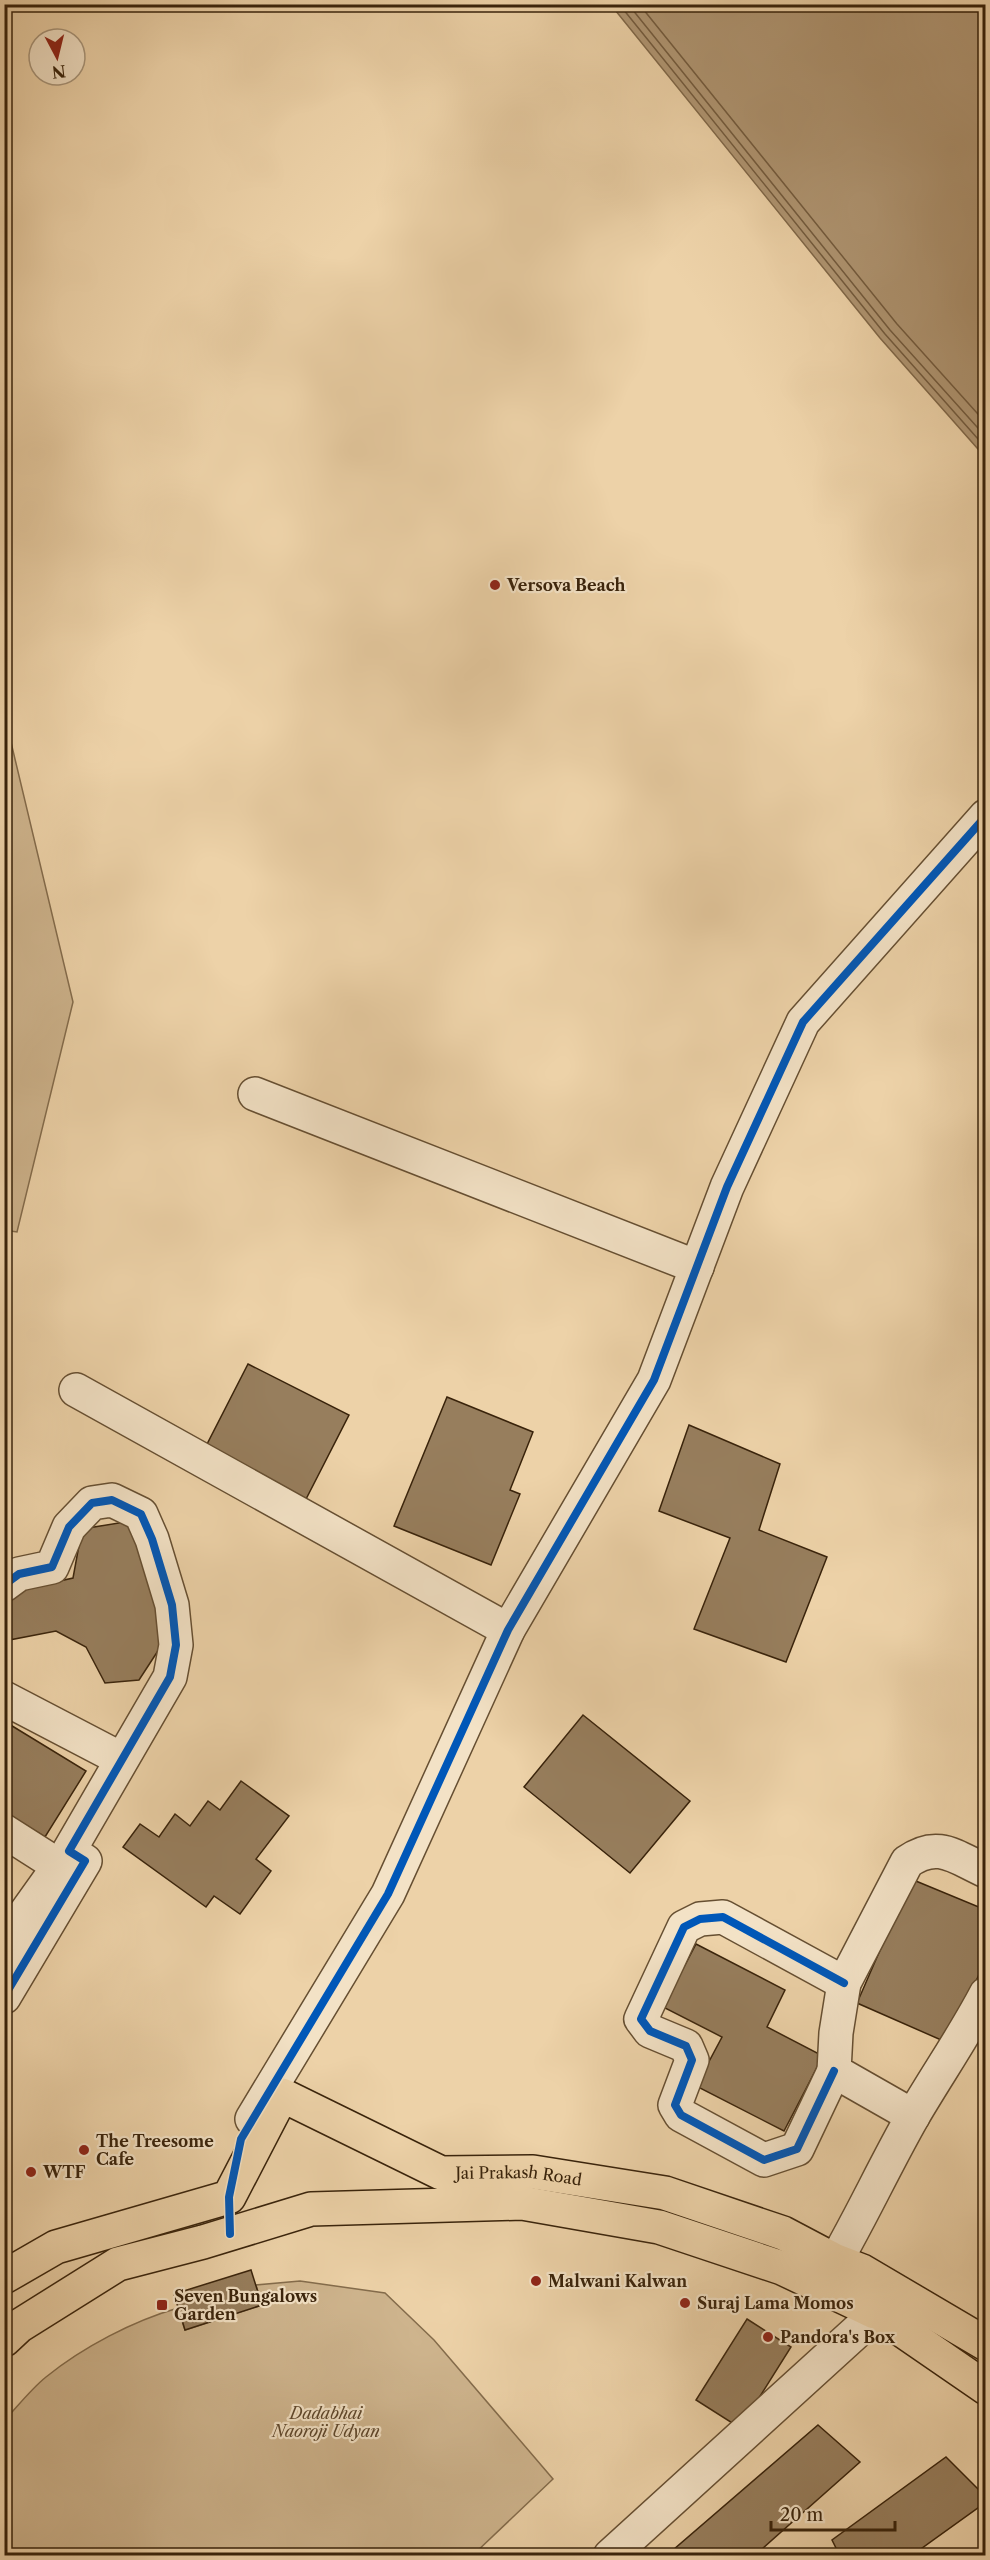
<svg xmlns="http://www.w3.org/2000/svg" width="990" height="2560" font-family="'Libre Caslon Text',serif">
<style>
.green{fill:#ceb48d;stroke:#846c4c;stroke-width:1.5}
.water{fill:#b09673;stroke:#806849;stroke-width:1.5}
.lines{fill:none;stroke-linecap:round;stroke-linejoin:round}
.shore{stroke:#745c3f;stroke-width:1.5}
.building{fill:#977e5d;stroke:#39230b;stroke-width:1.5}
.minor-casing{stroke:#664f32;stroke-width:36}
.major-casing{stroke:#39230b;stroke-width:36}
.minor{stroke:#f3e2c6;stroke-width:33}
.major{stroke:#edd2a8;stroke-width:33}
.cycleway-casing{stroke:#f3e2c6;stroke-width:11}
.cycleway{stroke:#0057b8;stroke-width:8}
.poi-dot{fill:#8f2418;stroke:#f3e2c6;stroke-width:2}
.labels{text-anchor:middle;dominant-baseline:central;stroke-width:4.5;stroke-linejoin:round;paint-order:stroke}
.poi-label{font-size:16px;font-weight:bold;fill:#39230b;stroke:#f3e2c6;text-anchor:start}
.street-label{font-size:16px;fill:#39230b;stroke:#f3e2c6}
.park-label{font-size:16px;font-style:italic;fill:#5e472c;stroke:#f3e2c6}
</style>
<rect width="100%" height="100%" fill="#edd2a8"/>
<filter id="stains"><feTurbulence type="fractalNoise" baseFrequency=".00333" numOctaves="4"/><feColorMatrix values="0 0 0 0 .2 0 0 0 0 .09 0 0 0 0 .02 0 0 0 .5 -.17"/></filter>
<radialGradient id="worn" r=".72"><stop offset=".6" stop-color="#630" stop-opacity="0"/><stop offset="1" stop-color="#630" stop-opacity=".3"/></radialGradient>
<!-- green -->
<g class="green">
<path d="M4 713 73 1002 17 1232 4 1230Z"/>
<path d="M300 2281 385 2293 434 2340 553 2479 473 2555H5L4 2421C18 2406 31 2389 46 2377 83 2347 133 2321 178 2308L185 2330 262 2305 256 2285Z"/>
</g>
<!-- water -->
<path class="water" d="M611 5H985V457L880 338Z"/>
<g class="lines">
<!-- shore -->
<g class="shore">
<path d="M619 4 885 334 986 448"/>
<path d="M628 4 890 330 986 437"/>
<path d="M639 4 897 324 986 423"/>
</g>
</g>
<!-- building -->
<g class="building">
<path d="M248 1364 349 1415 304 1503 203 1452Z"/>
<path d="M447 1397 533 1432 510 1490 520 1494 491 1565 394 1526Z"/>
<path d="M689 1425 780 1464 759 1530 827 1557 786 1662 694 1629 730 1538 659 1511Z"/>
<path d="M137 1520 165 1640 139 1680 105 1683 86 1647 56 1631 4 1641V1593L73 1578 82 1529Z"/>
<path d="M583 1715 690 1801 630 1873 524 1787Z"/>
<path d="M4 1721 86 1771 45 1837 4 1812Z"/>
<path d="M241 1781 289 1816 256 1859 271 1871 240 1914 214 1896 206 1907 123 1847 140 1824 159 1837 175 1814 190 1826 208 1801 220 1810Z"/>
<path d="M911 1879 986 1910V1959L948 2043 857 2003Z"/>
<path d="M696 1944 785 1990 767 2027 823 2056 784 2131 696 2086 722 2037 663 2007Z"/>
<path d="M251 2270 262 2305 185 2330 174 2294Z"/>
<path d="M747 2319 791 2347 740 2428 696 2400Z"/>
<path d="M818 2425 860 2462 754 2556H666Z"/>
<path d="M946 2457 986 2497V2502L911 2556H840L832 2540Z"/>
</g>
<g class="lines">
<!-- minor casing -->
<g class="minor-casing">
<g id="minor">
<path d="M255 1094 697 1267"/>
<path d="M76 1390 508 1630"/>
<path d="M4 1585 19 1574 52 1567 69 1527 92 1503 112 1500 141 1514 152 1539 172 1605 176 1645 170 1677 69 1851 85 1861 4 1997"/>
<path d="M4 1698 121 1759"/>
<path d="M4 1831 59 1866"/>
<path d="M4 1943 64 1859"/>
<path d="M834 2071 797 2149 764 2160 681 2115 675 2105 692 2060 686 2046 650 2031 641 2019 684 1927 700 1919 723 1917 844 1983"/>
<path d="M913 2116 834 2071 836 2033 844 1983 907 1862C938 1840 955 1857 986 1871"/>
<path d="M252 2119 388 1894 508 1630 654 1380 727 1187 803 1022 986 816"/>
<path d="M821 2286C855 2231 881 2172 913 2116 937 2075 964 2036 986 1994"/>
<path d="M610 2556 877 2313 890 2289"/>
</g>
</g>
<!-- major casing -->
<g class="major-casing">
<g id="major">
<path id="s1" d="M4 2277 56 2247 229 2197 282 2095 441 2173 533 2172 665 2193 783 2233 836 2261 862 2271 986 2344"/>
<path d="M4 2340 19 2326 118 2264 203 2242 311 2209 522 2203 659 2227 782 2268 877 2313 986 2388"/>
</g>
</g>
<!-- minor -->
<use href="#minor" class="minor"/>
<!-- major -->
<use href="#major" class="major"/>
<!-- cycleway casing -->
<g class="cycleway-casing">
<g id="cycleway">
<path d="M4 1585 19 1574 52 1567 69 1527 92 1503 112 1500 141 1514 152 1539 172 1605 176 1645 170 1677 69 1851 85 1861 4 1997"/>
<path d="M834 2071 797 2149 764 2160 681 2115 675 2105 692 2060 686 2046 650 2031 641 2019 684 1927 700 1919 723 1917 844 1983"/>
<path d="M230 2234 229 2197 241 2139 388 1894 508 1630 654 1380 727 1187 803 1022 986 816"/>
</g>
</g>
<!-- cycleway -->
<use href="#cycleway" class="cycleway"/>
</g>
<!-- markers -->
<g class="poi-dot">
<circle cx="495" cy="585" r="6"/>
<circle cx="84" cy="2150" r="6"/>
<circle cx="31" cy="2172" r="6"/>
<circle cx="536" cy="2281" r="6"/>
<circle cx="685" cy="2303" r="6"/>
<rect x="156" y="2299" width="12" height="12" rx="3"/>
<circle cx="768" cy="2337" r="6"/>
</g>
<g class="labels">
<!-- poi labels -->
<g class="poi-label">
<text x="507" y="585">Versova Beach</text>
<text x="96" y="2141">The Treesome<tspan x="96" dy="18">Cafe</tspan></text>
<text x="43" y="2172">WTF</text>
<text x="548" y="2281">Malwani Kalwan</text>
<text x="174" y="2296">Seven Bungalows<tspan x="174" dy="18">Garden</tspan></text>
<text x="697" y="2303">Suraj Lama Momos</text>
<text x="780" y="2337">Pandora's Box</text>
</g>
<!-- street labels -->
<g class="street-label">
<text stroke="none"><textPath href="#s1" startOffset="610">Jai Prakash Road</textPath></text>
</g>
<!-- park labels -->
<g class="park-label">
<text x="326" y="2413">Dadabhai<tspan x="326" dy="18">Naoroji Udyan</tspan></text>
</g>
</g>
<!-- margin -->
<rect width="990" height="2560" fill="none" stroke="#edd2a8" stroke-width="24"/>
<rect x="6" y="6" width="978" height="2548" fill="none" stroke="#39230b" stroke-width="3"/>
<rect x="12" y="12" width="966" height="2536" fill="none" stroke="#39230b" stroke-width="1.5"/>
<!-- north arrow -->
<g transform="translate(57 57) rotate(173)"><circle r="28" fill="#f3e2c6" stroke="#a9967b" stroke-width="1.5"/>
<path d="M0-4.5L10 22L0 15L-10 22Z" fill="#8f2418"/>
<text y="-9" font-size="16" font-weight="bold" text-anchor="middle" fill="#39230b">N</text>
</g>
<!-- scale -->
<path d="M771 2521v9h124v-9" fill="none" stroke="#39230b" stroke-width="3"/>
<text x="780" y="2521" font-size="18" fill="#39230b" stroke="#f3e2c6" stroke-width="4.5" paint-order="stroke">20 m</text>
<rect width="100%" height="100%" filter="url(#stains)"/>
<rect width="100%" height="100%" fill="url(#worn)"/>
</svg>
